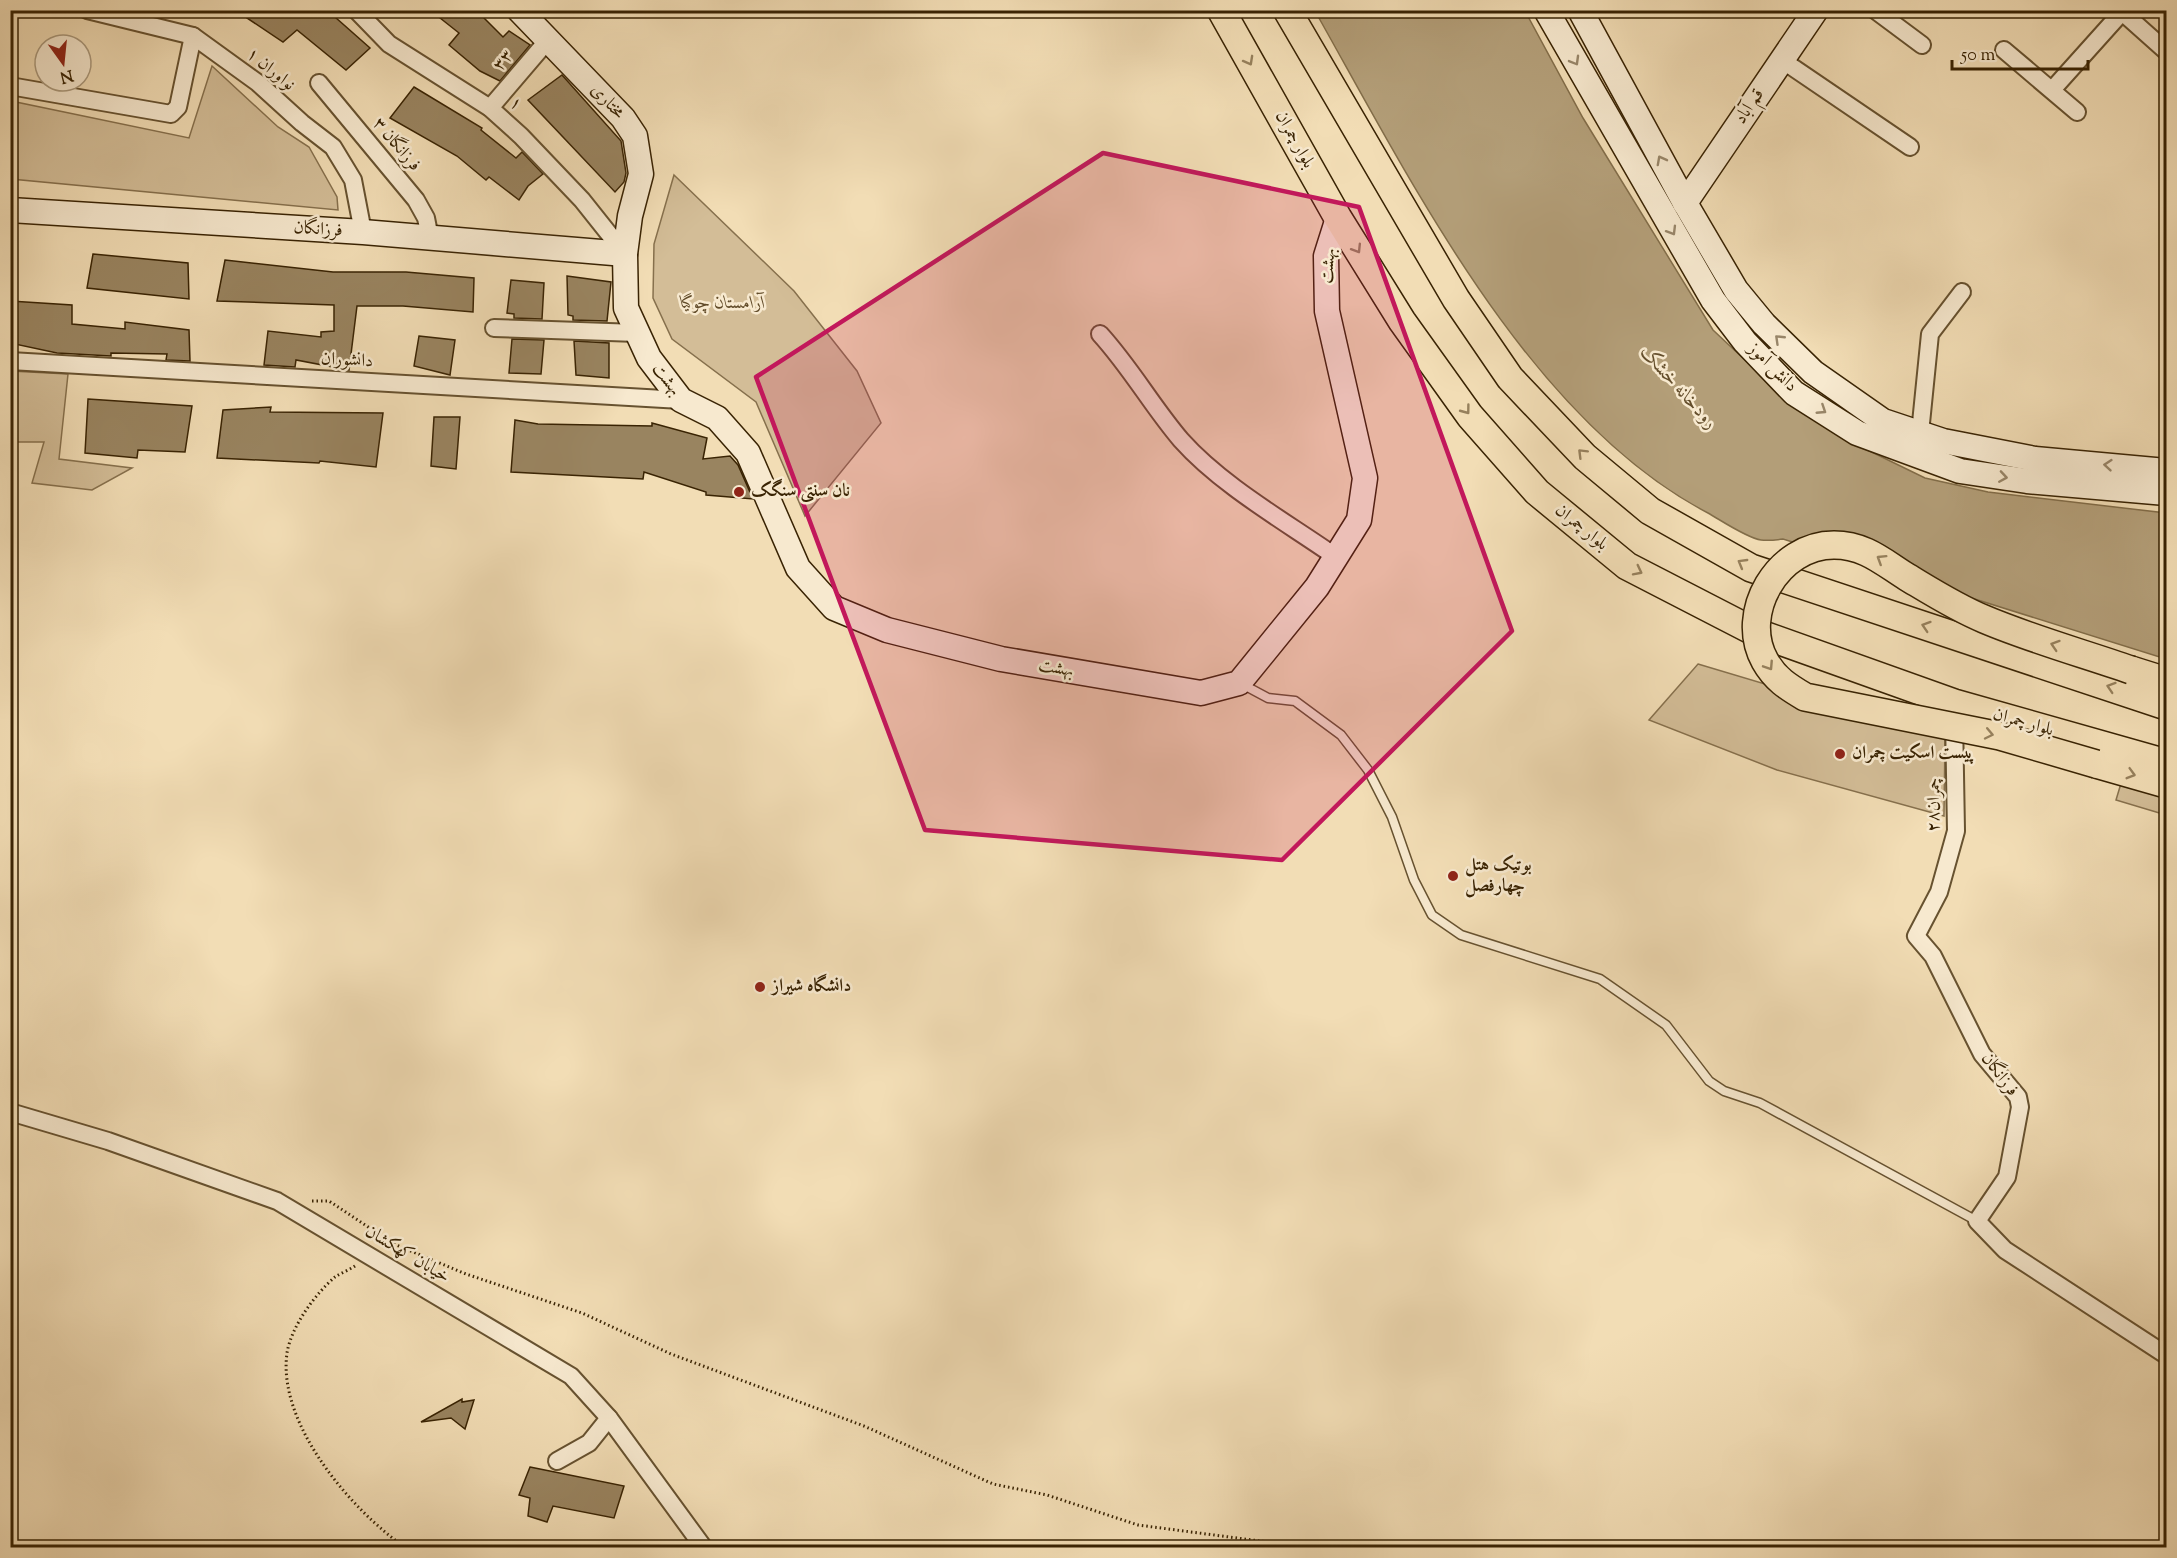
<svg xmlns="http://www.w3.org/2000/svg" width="2177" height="1558" font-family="'Sorts Mill Goudy',Amiri,serif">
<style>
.green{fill:#d3bd97;stroke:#86704d;stroke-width:1.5}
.water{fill:#b39e78;stroke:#826d49;stroke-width:1.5}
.building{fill:#998460;stroke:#392303;stroke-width:1.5}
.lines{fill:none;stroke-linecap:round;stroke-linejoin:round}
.lane-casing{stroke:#675230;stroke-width:11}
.street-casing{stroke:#675230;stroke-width:20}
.secondary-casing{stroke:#392303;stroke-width:27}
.primary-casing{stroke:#392303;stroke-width:30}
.path{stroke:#392303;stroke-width:3;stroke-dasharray:1.5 3;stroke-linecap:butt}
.lane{stroke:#f7e9cf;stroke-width:8}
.street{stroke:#f7e9cf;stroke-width:16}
.secondary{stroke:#f7e9cf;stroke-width:24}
.primary{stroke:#f2ddb5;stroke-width:27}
.primary-bridge-casing{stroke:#392303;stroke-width:30;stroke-linecap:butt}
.primary-bridge{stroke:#f2ddb5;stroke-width:27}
.oneway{stroke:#96805c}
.oneway2{stroke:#988669}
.marked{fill:#c2185b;fill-opacity:0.2;stroke:#c2185b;stroke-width:4.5;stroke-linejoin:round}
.poi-dot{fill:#8f2418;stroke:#f7e9cf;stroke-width:2}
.labels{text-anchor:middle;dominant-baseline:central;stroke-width:5;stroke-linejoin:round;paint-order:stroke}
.street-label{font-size:18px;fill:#392303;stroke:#f7e9cf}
.park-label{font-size:18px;font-style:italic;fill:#604a28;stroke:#f7e9cf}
.poi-label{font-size:18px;font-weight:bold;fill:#392303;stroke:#f7e9cf;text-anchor:start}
.water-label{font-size:20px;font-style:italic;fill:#644e2c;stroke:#f7e9cf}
</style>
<rect width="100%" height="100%" fill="#f2ddb5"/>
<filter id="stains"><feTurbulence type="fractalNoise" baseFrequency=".00333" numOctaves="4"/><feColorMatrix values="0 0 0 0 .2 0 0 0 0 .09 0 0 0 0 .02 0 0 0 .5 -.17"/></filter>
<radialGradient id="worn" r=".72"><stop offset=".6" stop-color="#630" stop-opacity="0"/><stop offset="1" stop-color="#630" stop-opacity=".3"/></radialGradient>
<!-- green -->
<g class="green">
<path d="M212 66 278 127 309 147 337 197 338 210 11 179V101L189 138Z"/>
<path d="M674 175 794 291 857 371 881 423 805 516 756 402 672 339 653 298 654 244Z"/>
<path d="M10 371 68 374 59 459 132 468 92 490 32 483 44 442H11Z"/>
<path d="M1698 664 1945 738 1944 816 1777 770 1649 720Z"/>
<path d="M2122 780 2166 791V815L2116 800Z"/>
</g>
<!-- water -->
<path class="water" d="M1315 11H1525L1583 118 1713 330 1762 376 1847 440 1925 478 1988 492 2166 513V659L1783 539C1776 540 1768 541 1761 540 1747 538 1722 521 1708 513 1529 420 1411 181 1315 11Z"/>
<!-- building -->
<g class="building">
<path d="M235 10H327L370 48 346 70 297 30 283 42Z"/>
<path d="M430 10H476L503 37 509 31 530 45 500 81 480 71 449 45 459 33Z"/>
<path d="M562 75 621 141 626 173 624 182 615 192 528 100Z"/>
<path d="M414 87 482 128 481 130 516 158 522 152 543 174 528 186 519 200 489 177 486 180 457 156 390 118Z"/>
<path d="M93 254 188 263 189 299 87 288Z"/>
<path d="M225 260 333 272H406L474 278 473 312 403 306H357L349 370 296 360 295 367 264 365 268 331 321 337V332L334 331V305L217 301Z"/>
<path d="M567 276 611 282 607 321 573 320V316L568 315Z"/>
<path d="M511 280 544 283 542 319 514 318V314L507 313Z"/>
<path d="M10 301 72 305V324L125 329V322L189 330 190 361 166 360 167 354 111 353V356L57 353 10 343Z"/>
<path d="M419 336 455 340 450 375 414 366Z"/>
<path d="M512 339 544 340 541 374 509 373Z"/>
<path d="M574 341 609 343V378L576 375Z"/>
<path d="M88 399 192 406 185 452 138 450 137 458 85 453Z"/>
<path d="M271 407 270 412 383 413 376 467 320 461 319 463 217 458 223 410Z"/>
<path d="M434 417H460L456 469 431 466Z"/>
<path d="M515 420 538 424 652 426V423L707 438 703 459 730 456 738 465 753 499 706 495V492L644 472 643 479 511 472Z"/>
<path d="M462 1399V1402L474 1400 465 1429 451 1418 421 1422Z"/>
<path d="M530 1467 624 1486 614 1518 553 1506 547 1522 528 1516 530 1498 519 1495Z"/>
</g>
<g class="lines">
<!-- lane casing -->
<g class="lane-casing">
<path id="lane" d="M1240 683 1268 698 1295 701 1341 735 1368 770 1392 817 1414 880 1432 915 1461 935 1600 979 1666 1025 1709 1081 1724 1091 1760 1103 1977 1221"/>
</g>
<!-- street casing -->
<g class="street-casing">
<g id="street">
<path d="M87 10 193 36 258 83 302 123 333 147 353 180 363 232"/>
<path d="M356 10 389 44 490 108 521 136 582 200 625 254"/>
<path d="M1875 10 1922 45"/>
<path d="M2120 10 2166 51"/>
<path d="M2004 50 2077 112"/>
<path d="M1782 60 1910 147"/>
<path d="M319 83 416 200 426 218 430 238"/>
<path d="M10 86 171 114 178 107 193 36"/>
<path d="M2052 90 2122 12"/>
<path d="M490 108 548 40"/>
<path d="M494 328 637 333"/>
<path d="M1100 334C1131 368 1152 406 1181 440 1222 486 1286 522 1336 557"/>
<path d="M10 361 681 400"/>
<path d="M1920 433 1930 334 1962 292"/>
<path d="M1954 718 1956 831 1939 892 1916 936 1933 956 1982 1054 2018 1097 2020 1107 2007 1177 1977 1221 2005 1250 2166 1355"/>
<path d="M10 1112 108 1141 277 1201 571 1376 609 1418 704 1548"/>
<path d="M557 1461 589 1443 609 1418"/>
</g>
</g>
<!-- secondary casing -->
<g class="secondary-casing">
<g id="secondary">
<path d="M519 10 623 118 635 136 641 174 630 216 625 254 626 308 649 358 681 400 717 418 748 453 798 568 834 608 887 630 1001 659 1201 693 1239 683 1317 587 1359 520 1365 478 1327 311 1326 256 1338 218"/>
<path d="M1546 10 1713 300 1745 342 1794 393 1857 433 1960 471 2027 481 2166 493"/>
<path d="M1580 10 1685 203 1736 290 1764 324 1813 372 1883 421 1943 441 2035 459 2166 471"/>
<path d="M1685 203 1816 10"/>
<path d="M10 210 363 232 625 254"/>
</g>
</g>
<!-- primary casing -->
<g class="primary-casing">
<g id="primary">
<path d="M1221 10 1338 218 1402 321 1470 416 1537 492 1627 566 1755 632 1954 703 2166 763"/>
<path d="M1287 10 1456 299 1510 378 1585 457 1650 511 1751 568 2166 706"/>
<path d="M2131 670 2166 681"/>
<path d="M2096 764 2166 784"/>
</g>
</g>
<!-- path -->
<g class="path">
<path d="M312 1201H329L394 1244 466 1274 582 1313 671 1354 864 1426 993 1484 1047 1495 1138 1525 1313 1548"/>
<path d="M355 1266C349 1270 341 1273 335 1277 315 1294 291 1327 287 1353 277 1424 352 1511 406 1548"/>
</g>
<!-- lane -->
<use href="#lane" class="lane"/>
<!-- street -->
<use href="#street" class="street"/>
<!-- secondary -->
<use href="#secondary" class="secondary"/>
<!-- primary -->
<use href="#primary" class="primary"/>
<!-- primary-bridge casing -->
<g class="primary-bridge-casing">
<path id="primary-bridge" d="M2096 764 2000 736 1805 697C1788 687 1775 679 1765 661 1738 613 1778 545 1834 545 1865 545 1883 562 1907 577 1932 592 1957 608 1984 619 2031 639 2082 653 2131 670"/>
</g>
<!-- primary-bridge -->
<use href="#primary-bridge" class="primary-bridge"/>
</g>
<!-- one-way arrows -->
<defs><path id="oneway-chevron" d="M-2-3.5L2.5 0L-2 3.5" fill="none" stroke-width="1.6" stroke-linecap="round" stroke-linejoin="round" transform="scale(1.5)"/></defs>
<g class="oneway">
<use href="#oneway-chevron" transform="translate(1249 61) rotate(61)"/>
<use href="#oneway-chevron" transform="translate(1357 249) rotate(58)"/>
<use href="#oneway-chevron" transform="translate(1466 410) rotate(53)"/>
<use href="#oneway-chevron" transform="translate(1582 453) rotate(-135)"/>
<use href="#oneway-chevron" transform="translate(1881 559) rotate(-148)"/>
<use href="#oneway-chevron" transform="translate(1742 563) rotate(-150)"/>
<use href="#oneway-chevron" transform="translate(1638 571) rotate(27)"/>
<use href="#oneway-chevron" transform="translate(1926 626) rotate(-162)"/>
<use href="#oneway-chevron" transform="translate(2055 645) rotate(-162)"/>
<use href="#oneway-chevron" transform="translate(1769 666) rotate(57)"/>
<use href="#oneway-chevron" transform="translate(2111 687) rotate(-162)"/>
<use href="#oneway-chevron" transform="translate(1989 734) rotate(12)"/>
<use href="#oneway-chevron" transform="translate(2131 774) rotate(16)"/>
</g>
<g class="oneway2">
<use href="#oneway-chevron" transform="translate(1575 61) rotate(60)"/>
<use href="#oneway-chevron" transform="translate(1661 160) rotate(-118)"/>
<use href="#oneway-chevron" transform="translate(1672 231) rotate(59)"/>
<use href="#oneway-chevron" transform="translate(1779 339) rotate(-136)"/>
<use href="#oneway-chevron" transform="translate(1822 410) rotate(33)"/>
<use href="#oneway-chevron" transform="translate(2108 465) rotate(-175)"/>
<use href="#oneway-chevron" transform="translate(2003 477) rotate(9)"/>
</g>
<!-- marked area -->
<path class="marked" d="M1103 153 1359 207 1512 631 1282 860 925 830 756 377Z"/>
<!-- markers -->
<g class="poi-dot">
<circle cx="739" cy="492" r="6"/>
<circle cx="1840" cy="754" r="6"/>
<circle cx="1453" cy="876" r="6"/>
<circle cx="760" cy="987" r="6"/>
</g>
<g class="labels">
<!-- street labels -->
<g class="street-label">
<text transform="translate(504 61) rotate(-50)">۳۳</text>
<text transform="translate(270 70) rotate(39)">نواوران ۱</text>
<text transform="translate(607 102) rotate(47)">مختاری</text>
<text transform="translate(515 104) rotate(42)">۱</text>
<text transform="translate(1750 107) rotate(-56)">قم آباد</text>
<text transform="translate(1294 140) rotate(61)">بلوار چمران</text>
<text transform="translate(396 145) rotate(50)">فرزانگان ۳</text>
<text transform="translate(318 230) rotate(4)">فرزانگان</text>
<text transform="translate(1329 266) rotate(-85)">بهشت</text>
<text transform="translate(347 361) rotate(3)">دانشوران</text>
<text transform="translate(1772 368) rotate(45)">دانش آموز</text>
<text transform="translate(666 380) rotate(52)">بهشت</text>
<text transform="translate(1581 528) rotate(39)">بلوار چمران</text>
<text transform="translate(1056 669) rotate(10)">بهشت</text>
<text transform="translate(2023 723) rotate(16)">بلوار چمران</text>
<text transform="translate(1935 805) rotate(-89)">چمران۲۸</text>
<text transform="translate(1999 1075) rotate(53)">فرزانگان</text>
<text transform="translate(407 1255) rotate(31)">خیابان کهکشان</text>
</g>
<!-- park labels -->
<g class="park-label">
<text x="723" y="304">آرامستان چوگیا</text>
</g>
<!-- poi labels -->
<g class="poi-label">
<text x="751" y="492">نان سنتی سنگک</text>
<text x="1852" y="754">پیست اسکیت چمران</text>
<text x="1465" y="866">بوتیک هتل<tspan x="1465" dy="21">چهارفصل</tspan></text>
<text x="772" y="987">دانشگاه شیراز</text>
</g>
<!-- water labels -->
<g class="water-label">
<text transform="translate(1678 388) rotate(48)">رودخانه خشک</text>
</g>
</g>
<!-- margin -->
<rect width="2177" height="1558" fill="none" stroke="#f2ddb5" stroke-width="36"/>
<rect x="12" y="12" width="2153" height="1534" fill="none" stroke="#392303" stroke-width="3"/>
<rect x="18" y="18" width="2141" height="1522" fill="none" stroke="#392303" stroke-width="1.5"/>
<!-- north arrow -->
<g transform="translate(63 63) rotate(165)"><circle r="28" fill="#f7e9cf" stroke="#ab9a7d" stroke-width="1.5"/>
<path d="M0-4.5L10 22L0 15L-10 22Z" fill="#8f2418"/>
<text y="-9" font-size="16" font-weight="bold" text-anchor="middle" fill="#392303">N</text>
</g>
<!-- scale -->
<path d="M1952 60v9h136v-9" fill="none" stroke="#392303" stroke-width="3"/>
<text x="1961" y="60" font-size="18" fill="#392303" stroke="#f7e9cf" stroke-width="4.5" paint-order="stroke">50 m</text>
<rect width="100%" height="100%" filter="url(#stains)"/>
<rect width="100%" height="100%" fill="url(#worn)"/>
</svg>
